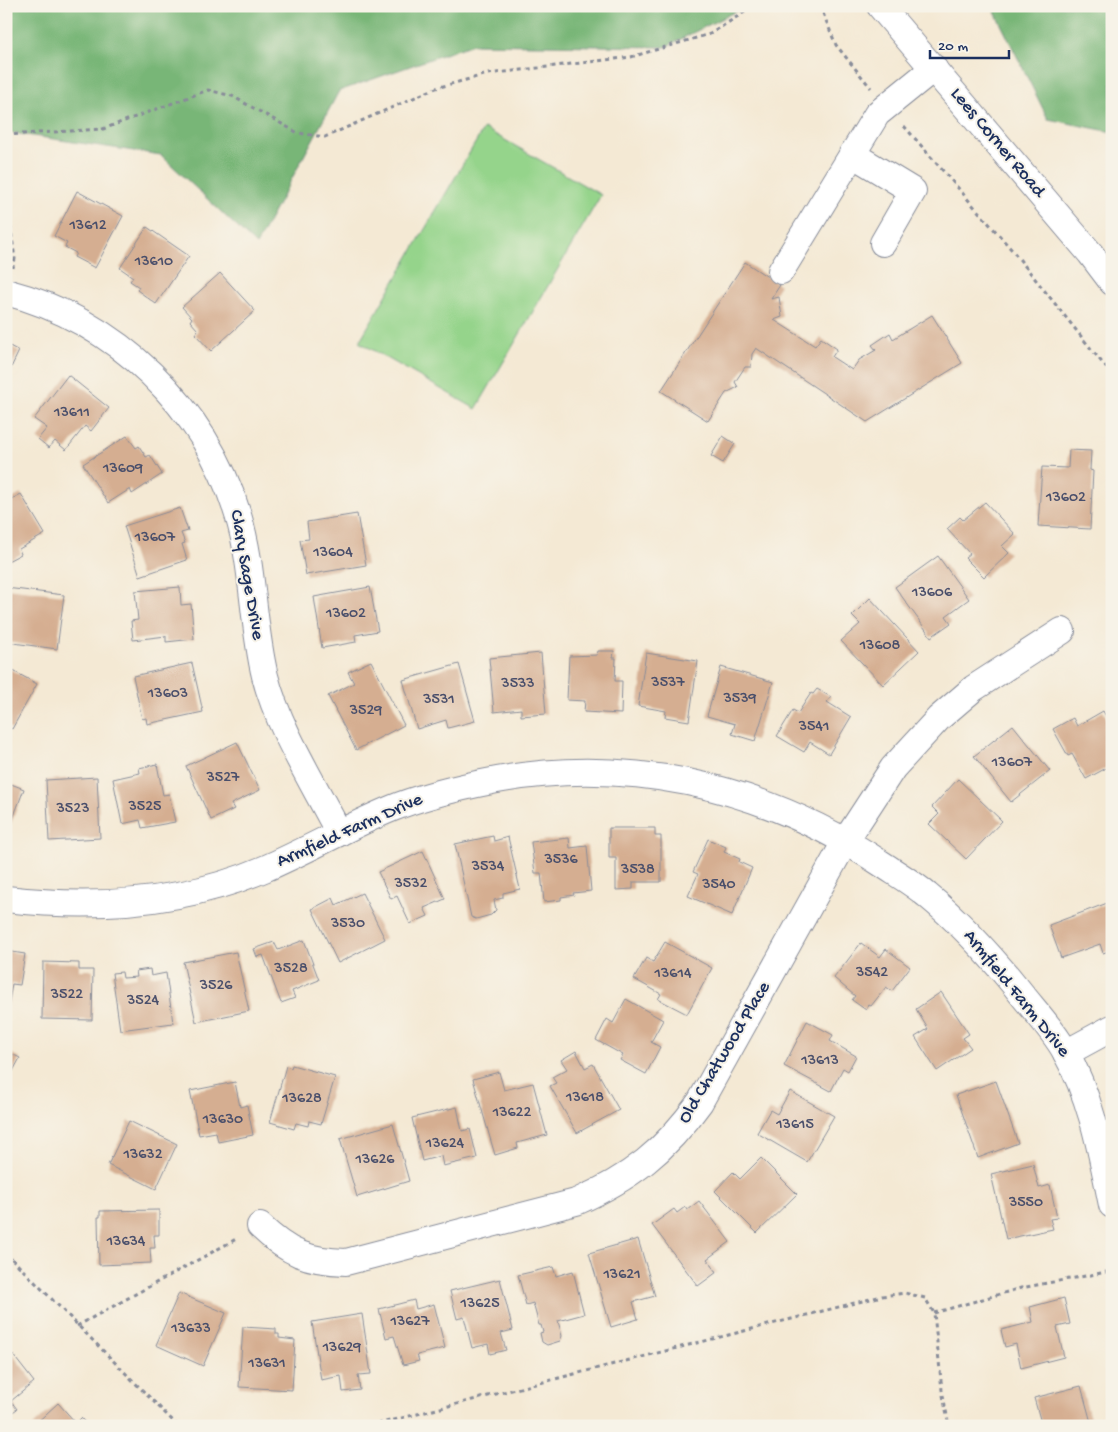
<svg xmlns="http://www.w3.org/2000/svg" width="1118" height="1432" font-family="'Gochi Hand',sans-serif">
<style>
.green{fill:#95d48b;stroke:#588274}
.forest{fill:#78b677;stroke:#4a726a}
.building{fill:#d5ae91}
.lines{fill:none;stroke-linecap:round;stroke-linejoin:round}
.minor-casing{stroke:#888c99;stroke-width:28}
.path{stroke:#888c99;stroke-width:3;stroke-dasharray:4 4;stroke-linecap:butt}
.minor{stroke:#fff;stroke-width:26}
.labels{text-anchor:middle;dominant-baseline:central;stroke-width:4;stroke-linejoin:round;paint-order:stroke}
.number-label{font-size:16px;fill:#4a4f6b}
.street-label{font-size:19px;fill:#1b2f5e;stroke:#f7f3e8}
</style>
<rect width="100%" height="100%" fill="#f7f3e8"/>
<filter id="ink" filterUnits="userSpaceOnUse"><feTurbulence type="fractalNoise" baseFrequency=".02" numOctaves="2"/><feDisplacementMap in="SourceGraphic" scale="10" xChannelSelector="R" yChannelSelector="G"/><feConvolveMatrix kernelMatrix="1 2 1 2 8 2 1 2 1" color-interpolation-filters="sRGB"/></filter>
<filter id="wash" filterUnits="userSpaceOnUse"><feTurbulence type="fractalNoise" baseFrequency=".0096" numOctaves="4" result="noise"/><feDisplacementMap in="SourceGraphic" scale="20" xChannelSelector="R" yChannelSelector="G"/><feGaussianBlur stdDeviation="1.12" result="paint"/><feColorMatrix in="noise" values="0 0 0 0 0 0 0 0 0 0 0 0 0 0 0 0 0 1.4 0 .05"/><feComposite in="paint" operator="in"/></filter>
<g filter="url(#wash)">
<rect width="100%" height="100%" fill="#f4e9d4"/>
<!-- green -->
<path class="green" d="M484 128 601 195 476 409 359 342Z"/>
<!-- forest -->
<g class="forest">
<path d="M6 6H746L665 47 473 44 339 91 256 245 161 155 6 132Z"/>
<path d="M992 6H1112V132L1048 119Z"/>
</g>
<g id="blocks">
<!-- building -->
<g class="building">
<path d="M77 191 123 216 95 268 74 257 76 253 65 247 67 243 54 236Z"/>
<path d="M147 227 189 256 156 304 137 290 139 287 130 281 133 277 120 268Z"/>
<path d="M745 262 780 285 771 299 779 297 782 317 774 320 815 346 821 338 837 349 832 357 852 370 859 360 876 350 872 345 890 333 893 339 932 315 962 363 867 422 756 348 752 354 751 367H745L735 382 738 387 726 393 708 421 661 391Z"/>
<path d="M220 273 255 311 211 351 195 334 198 330 190 321 192 318 182 307Z"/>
<path d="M6 344 19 351 6 378Z"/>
<path d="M68 375 109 408 91 431 85 426 66 450 55 441 49 448 38 439 47 428 34 419Z"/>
<path d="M127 436 136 448 139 446 146 457 150 455 162 474 132 494 130 489 108 503 83 464Z"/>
<path d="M723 436 735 444 723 463 711 456Z"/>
<path d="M1069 450 1091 451 1090 470 1093 471 1090 529 1038 526 1042 467 1068 468Z"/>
<path d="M21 494 45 534 19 549 21 554 6 562V502Z"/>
<path d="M985 502 1015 534 1002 546 1009 553 984 577 965 558 970 554 947 529 960 517 963 520Z"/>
<path d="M180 508 188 531 181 533 185 543 182 544 187 560 140 576 124 526Z"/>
<path d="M357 514 366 565 306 575 300 540 309 539 307 522Z"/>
<path d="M938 556 969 599 946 616 951 623 931 637 895 587Z"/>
<path d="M180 587 181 605 191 604 194 639 166 642V636L133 640 131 621 138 620 135 591Z"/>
<path d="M370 587 378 631 355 635 356 642 322 648 314 597Z"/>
<path d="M6 588 64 595 57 649 6 642Z"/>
<path d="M870 598 919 651 883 685 841 641 860 624 852 616Z"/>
<path d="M598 651H614L613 658H616L615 681H622L621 714 584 712 585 701 567 700 569 656 597 655Z"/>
<path d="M541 653 546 714 521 716V709L494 712 489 658Z"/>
<path d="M646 653 698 661 689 721 665 717 666 711 638 706Z"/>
<path d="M371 661 404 725 356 750 328 696 354 683 348 672Z"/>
<path d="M192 663 203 712 147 724 146 718 142 719 133 676Z"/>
<path d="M459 664 475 721 448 728 446 720 417 729 403 680Z"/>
<path d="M6 667 37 684 12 729 6 726Z"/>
<path d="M721 667 773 682 755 741 732 734 735 724 707 716Z"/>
<path d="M817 689 831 697 827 702 851 717 829 754 810 742 804 752 777 736 793 710 798 713 811 693 813 694Z"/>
<path d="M1103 711 1112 727V765L1086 779 1072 754 1068 756 1053 729 1073 718 1077 726Z"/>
<path d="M1013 725 1050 771 1011 802 974 756Z"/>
<path d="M237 742 260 790 231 804 234 809 211 820 186 766Z"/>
<path d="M157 764 163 795 169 794 175 822 142 828 140 820 122 824 113 779 140 773 139 768Z"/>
<path d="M97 777 100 838 49 841 46 780Z"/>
<path d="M958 779 1002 821 966 859 929 824 939 814 932 807Z"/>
<path d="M6 782 24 789 9 829 6 828Z"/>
<path d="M609 828H655V836H661V882H633V889L616 890V858H609Z"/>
<path d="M493 836 494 841 508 837 520 889 503 893V898L494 900 496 910 491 915 476 919 471 917 455 844Z"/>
<path d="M569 838 570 848 587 846 591 891 573 893 574 895 561 897V900L544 902 541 873H535L531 842Z"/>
<path d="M708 839 726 847 724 852 740 859 739 862 752 868 732 915 688 896 698 874 693 872Z"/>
<path d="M423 851 445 899 424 908 428 916 410 924 397 896 391 899 378 872Z"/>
<path d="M362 893 385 939 338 963 312 909 333 898 336 905Z"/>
<path d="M1110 902 1112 908V950L1103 953 1100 944 1061 958 1049 925Z"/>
<path d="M304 940 319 980 292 991 295 998 281 1003 263 955 257 957 254 949 274 942 278 950Z"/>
<path d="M665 942 712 968 687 1014 658 999 661 994 634 979 646 958 653 962Z"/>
<path d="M861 943 880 957 886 949 910 967 892 991 886 987 871 1006 869 1005 866 1010 852 1000 855 996 834 978Z"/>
<path d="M6 951 25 954 20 985 12 984 8 1007Z"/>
<path d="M236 952 249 1011 196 1022 183 962Z"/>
<path d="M43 962 79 963V970H93L92 1020 42 1019Z"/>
<path d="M150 969 151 976 166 973 173 1023 120 1030 112 973 122 972 123 978 137 977 136 971Z"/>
<path d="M941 992 969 1034 963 1038 971 1048 937 1071 915 1037 928 1029 916 1009Z"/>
<path d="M626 999 663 1020 651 1042 660 1047 646 1074 620 1060 623 1055 596 1040 607 1019 613 1023Z"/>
<path d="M807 1021 833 1035 830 1041 856 1056 848 1071 843 1068 831 1091 784 1066Z"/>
<path d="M6 1051 20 1058 6 1084Z"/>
<path d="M576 1051 585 1068 593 1064 619 1110 577 1133 550 1086 556 1083 552 1077 567 1069 561 1060Z"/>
<path d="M292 1065 335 1077 321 1124 309 1121 308 1126 296 1123 294 1129 270 1122 286 1066 291 1068Z"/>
<path d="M499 1072 504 1090 533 1083 547 1135 517 1143 518 1148 495 1155 473 1079Z"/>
<path d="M996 1081 1018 1143 978 1158 956 1095Z"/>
<path d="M235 1082 240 1107 247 1105 253 1135 218 1142 216 1132 199 1135 190 1091Z"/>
<path d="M790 1091 834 1116 807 1162 757 1133 770 1110 777 1114Z"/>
<path d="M457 1107 462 1131 470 1129 477 1158 443 1166 441 1156 422 1161 412 1118Z"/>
<path d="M129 1121 177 1144 156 1189 108 1165Z"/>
<path d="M393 1124 409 1181 357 1197 340 1139Z"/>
<path d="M761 1158 797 1194 757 1233 715 1191 733 1172 740 1179Z"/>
<path d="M1033 1164 1039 1188 1050 1185 1057 1218 1050 1219 1053 1229 1006 1239 991 1174Z"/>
<path d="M699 1201 730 1242 707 1259 717 1272 698 1286 652 1225 674 1209 677 1213 685 1207 687 1210Z"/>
<path d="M159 1210V1235H154L155 1248H150L151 1263 99 1265 98 1217H100V1211Z"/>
<path d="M638 1239 655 1296 633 1302 638 1319 611 1327 589 1253Z"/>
<path d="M553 1267 556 1276 573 1271 584 1314 558 1321 562 1336 560 1341 547 1345 542 1342 540 1333 543 1332 541 1325H539L533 1303 526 1305 518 1275Z"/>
<path d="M500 1279 513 1330 501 1333 506 1350 490 1354 488 1344 472 1348 464 1317 457 1319 450 1291Z"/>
<path d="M179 1293 226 1313 203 1366 156 1345Z"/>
<path d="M1064 1298 1070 1324 1057 1327 1064 1357 1021 1368 1016 1344 1005 1347 1001 1330 1033 1322 1030 1307Z"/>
<path d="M414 1300 416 1309 434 1304 445 1348 417 1355 419 1361 403 1365 394 1336 386 1338 379 1309Z"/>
<path d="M362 1314 371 1374 358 1375 360 1390 343 1392 341 1376 321 1380 312 1322Z"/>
<path d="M243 1327 276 1329V1334H279V1338L295 1340 292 1390 239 1387Z"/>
<path d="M9 1350 34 1382 11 1401 17 1409 6 1417V1352Z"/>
<path d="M1081 1386 1092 1426H1042L1034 1398Z"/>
<path d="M58 1403 76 1423 81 1418 88 1426H33Z"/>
</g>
</g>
</g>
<g filter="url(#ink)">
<use href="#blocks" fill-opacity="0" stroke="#888c99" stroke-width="1"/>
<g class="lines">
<!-- minor casing -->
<g class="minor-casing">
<g id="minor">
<path d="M880 6 1090 253 1112 282"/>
<path d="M852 154 913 191 883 243"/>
<path d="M781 271 877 114 934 68"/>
<path d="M6 292C117 321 205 407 238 515 254 567 252 623 265 676 278 728 314 784 339 833"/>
<path d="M6 899C93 909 183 904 264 869 308 850 349 826 393 808 420 797 449 790 477 784 619 752 762 784 882 864 897 874 913 883 927 895 960 922 989 954 1016 987 1032 1008 1052 1028 1065 1051 1092 1099 1101 1152 1112 1205"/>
<path d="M1066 1053 1112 1028"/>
<path d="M260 1226C288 1253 308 1261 346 1262L576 1202C631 1178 665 1151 700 1102L846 840 893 768 939 718 974 688 1062 631"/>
</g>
</g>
<!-- path -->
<g class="path">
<path d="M820 6 836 45 871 88"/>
<path d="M904 126 1012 250 1112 375"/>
<path d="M6 135 103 129 208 90 232 96 298 133 325 137 436 88 488 74 631 57 710 34 754 6"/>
<path d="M6 194 15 259 13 268"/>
<path d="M6 1253 178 1426"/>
<path d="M934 1313 1021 1288 1112 1271"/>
<path d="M77 1326 238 1238"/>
<path d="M370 1426 882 1296 905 1293 925 1298 934 1313 942 1390 949 1426"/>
</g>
<!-- minor -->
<use href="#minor" class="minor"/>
</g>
</g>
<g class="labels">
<!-- number labels -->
<g class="number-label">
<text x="88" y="226">13612</text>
<text x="154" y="262">13610</text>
<text x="72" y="413">13611</text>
<text x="123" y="469">13609</text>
<text x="1066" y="498">13602</text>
<text x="155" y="538">13607</text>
<text x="333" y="553">13604</text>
<text x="932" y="593">13606</text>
<text x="346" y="614">13602</text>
<text x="880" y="646">13608</text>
<text x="668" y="683">3537</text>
<text x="518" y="684">3533</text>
<text x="168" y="694">13603</text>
<text x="740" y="699">3539</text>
<text x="439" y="700">3531</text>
<text x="366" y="711">3529</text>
<text x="814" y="727">3541</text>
<text x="1012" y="763">13607</text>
<text x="223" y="778">3527</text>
<text x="145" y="807">3525</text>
<text x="73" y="809">3523</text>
<text x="561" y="860">3536</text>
<text x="488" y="867">3534</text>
<text x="638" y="870">3538</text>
<text x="411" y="884">3532</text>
<text x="719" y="885">3540</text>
<text x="348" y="924">3530</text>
<text x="291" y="969">3528</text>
<text x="872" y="973">3542</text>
<text x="673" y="974">13614</text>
<text x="216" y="986">3526</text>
<text x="67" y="995">3522</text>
<text x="143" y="1001">3524</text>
<text x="820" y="1061">13613</text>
<text x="585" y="1098">13618</text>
<text x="302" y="1099">13628</text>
<text x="512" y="1113">13622</text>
<text x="223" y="1120">13630</text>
<text x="795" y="1125">13615</text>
<text x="445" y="1144">13624</text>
<text x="143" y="1155">13632</text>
<text x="375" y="1160">13626</text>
<text x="1026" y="1203">3550</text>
<text x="126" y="1242">13634</text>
<text x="622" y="1275">13621</text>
<text x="480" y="1304">13625</text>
<text x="410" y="1322">13627</text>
<text x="191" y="1329">13633</text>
<text x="342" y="1348">13629</text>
<text x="267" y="1364">13631</text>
</g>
<!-- street labels -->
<g class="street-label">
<text transform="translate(997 143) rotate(50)">Lees Corner Road</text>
<text transform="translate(246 575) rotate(80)">Clary Sage Drive</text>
<text transform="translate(350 831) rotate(-24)">Armfield Farm Drive</text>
<text transform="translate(1016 994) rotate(51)">Armfield Farm Drive</text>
<text transform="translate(725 1053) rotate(-59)">Old Chatwood Place</text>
</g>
</g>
<!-- margin -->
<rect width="1118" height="1432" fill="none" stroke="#f7f3e8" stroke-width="25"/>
<!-- scale -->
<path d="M930 50v8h79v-8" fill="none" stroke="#1b2f5e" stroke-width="2.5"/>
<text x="938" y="50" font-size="15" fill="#1b2f5e" stroke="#f7f3e8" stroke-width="4" paint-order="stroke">20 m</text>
</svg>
